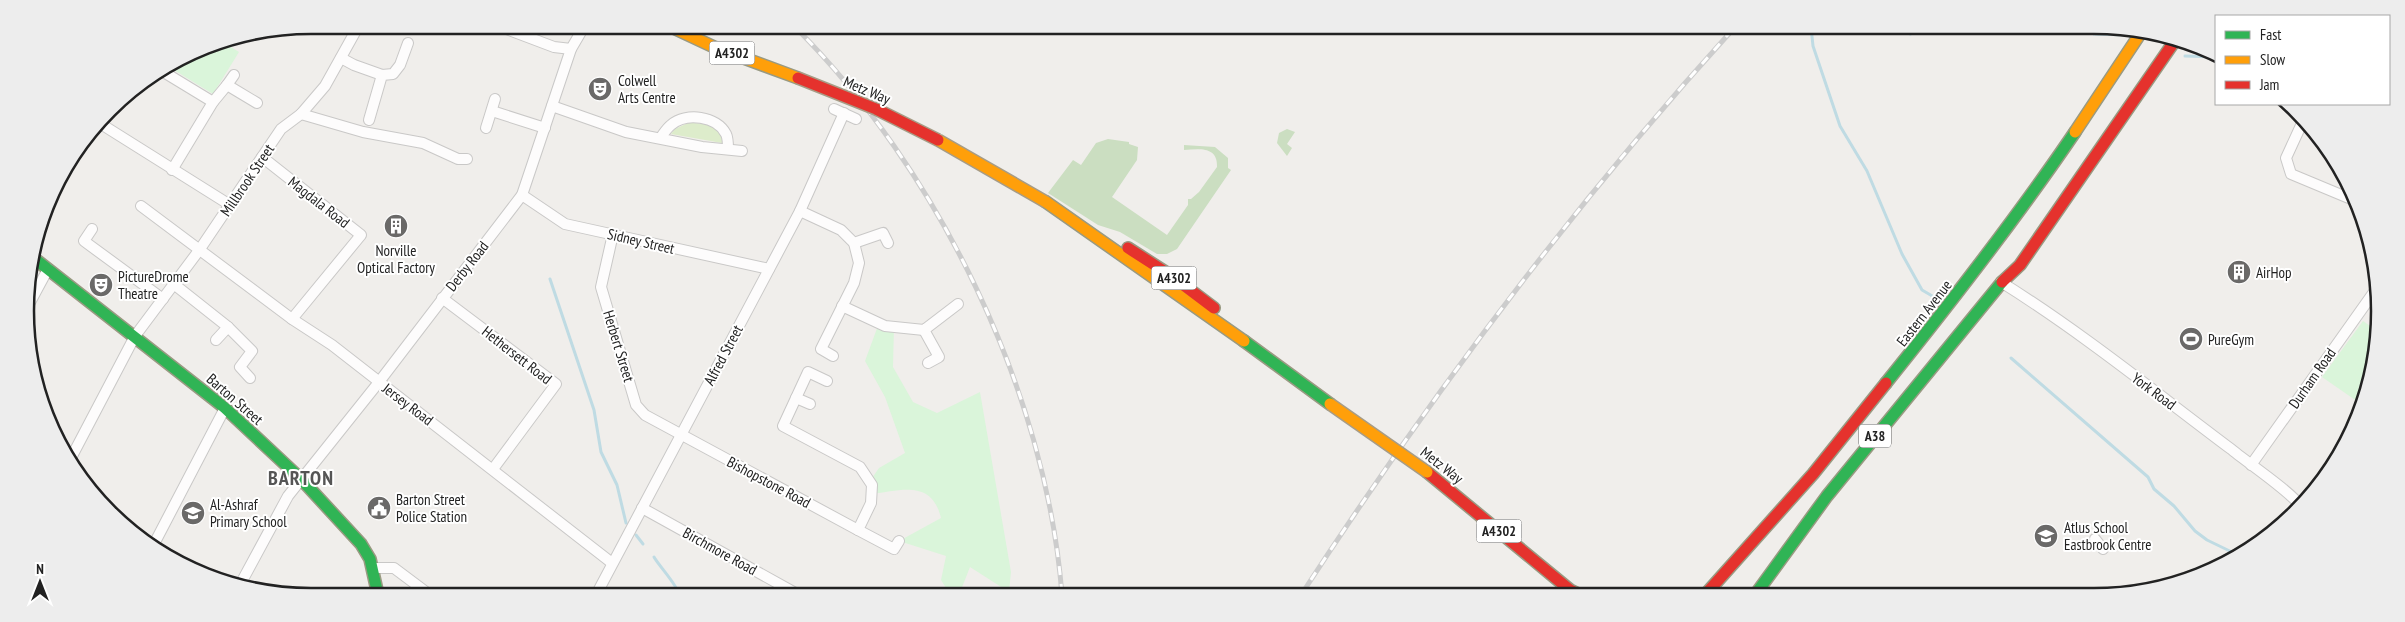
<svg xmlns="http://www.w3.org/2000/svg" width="2405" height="622" font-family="'PT Sans Narrow',sans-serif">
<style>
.grass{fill:#ddeccb}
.forest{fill:#cbdec1}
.park{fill:#daf5da}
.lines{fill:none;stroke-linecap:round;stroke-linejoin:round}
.stream{stroke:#bfdbe3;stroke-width:3}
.street-casing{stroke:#c9c8c7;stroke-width:12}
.fast-casing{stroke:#999a82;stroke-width:14}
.slow-casing{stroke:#999a82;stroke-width:14}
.jam-casing{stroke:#999a82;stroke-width:14}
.street{stroke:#fdfcfc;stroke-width:10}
.fast{stroke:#30b455;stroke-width:11}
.slow{stroke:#ff9f0a;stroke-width:11}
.jam{stroke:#e5322d;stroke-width:11}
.rail-casing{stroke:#ccc;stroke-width:5}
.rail{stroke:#fff;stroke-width:3;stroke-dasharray:9;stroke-linecap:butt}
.slow-bridge-casing{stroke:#a79c86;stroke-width:14;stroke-linecap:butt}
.jam-bridge-casing{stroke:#a79c86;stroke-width:14;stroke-linecap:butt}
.slow-bridge{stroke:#ff9f0a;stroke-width:11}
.jam-bridge{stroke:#e5322d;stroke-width:11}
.labels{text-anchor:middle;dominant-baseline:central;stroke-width:4;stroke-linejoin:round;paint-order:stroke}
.shield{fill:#fff;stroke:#646464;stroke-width:1}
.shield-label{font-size:14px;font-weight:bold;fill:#222}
.poi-label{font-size:15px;fill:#222;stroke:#fff;text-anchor:start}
.street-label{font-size:15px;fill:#222;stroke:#fff}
.district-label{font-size:20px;font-weight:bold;letter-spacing:1px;fill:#555;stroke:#fff}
.rim{fill:none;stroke:#222;stroke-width:2.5}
</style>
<rect width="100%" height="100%" fill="#f0eeeb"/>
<!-- grass -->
<path class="grass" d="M688 123C703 123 722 125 722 143L671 134 675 129Z"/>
<!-- forest -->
<g class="forest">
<path d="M1287 129 1295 132 1287 144 1292 148 1287 156 1277 143 1279 133Z"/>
<path d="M1108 139 1129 142V144L1138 147 1137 160 1112 197 1167 235 1188 205V199H1191L1199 192 1217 167C1218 146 1199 149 1184 150V145L1215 147 1228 158V168L1231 170 1177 249 1167 254H1157L1120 232 1098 225 1048 193 1073 160 1081 165 1096 143Z"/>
</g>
<!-- park -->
<g class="park">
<path d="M223 42 239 52 213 94 169 67 202 47Z"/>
<path d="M2363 321 2376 330 2378 349 2361 404 2322 377Z"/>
<path d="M879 323 894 327 893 367 913 402 937 413 980 392 1011 572 1009 592 970 567 959 595 948 591 941 580 946 556 899 541 941 518C932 480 902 490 872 494L870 481 879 468 905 453 885 397 865 361Z"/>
</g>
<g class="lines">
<!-- stream -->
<g class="stream">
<path d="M1811 27 1813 46 1840 126 1867 171 1902 254 1922 290 1934 297"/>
<path d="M1903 27 1910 34 1931 27"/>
<path d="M2085 27 2094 34 2127 35"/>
<path d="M2185 56 2216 57"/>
<path d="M550 279 594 410 601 452 617 485 626 523"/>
<path d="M2011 358 2148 477 2154 489 2174 506 2195 531 2207 540 2238 555"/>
<path d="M636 535 643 544"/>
<path d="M654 557C659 566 679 587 679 595"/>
</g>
<!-- street casing -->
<g class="street-casing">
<g id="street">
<path d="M496 25 554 47 571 49"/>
<path d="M341 58 354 65 382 75"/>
<path d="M162 71 213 102"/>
<path d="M234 75 227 85 257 103"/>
<path d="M552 106 626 132 702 147 742 151"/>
<path d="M834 109 856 119"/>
<path d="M492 111 545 128"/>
<path d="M301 114 363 132 423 143 458 159H467"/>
<path d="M369 120 382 75 393 74 400 65 408 43"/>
<path d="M2303 121 2286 158 2291 174 2351 199"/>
<path d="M101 124 230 205"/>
<path d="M486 128 495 99"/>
<path d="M661 137C664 133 667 128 671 125 686 112 717 116 726 134 728 138 728 145 728 149"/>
<path d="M262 157 361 235 292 319"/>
<path d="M172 170 213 102 227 85"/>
<path d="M522 195 565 224 769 269"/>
<path d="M141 206 292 319 332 345 612 563"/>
<path d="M800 211 841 230 854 243 859 263 854 283 821 349 833 356"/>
<path d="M92 229 84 241 163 299"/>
<path d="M613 234 601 287 636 405 645 415 858 530"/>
<path d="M854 243 883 233 888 243"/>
<path d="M2001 282C2081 332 2155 392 2231 449 2245 461 2293 493 2301 507"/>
<path d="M175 285 228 327 252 351 240 367 250 378"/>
<path d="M442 298 556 384 493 469"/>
<path d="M842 306 885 326 924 330 958 304"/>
<path d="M27 308 48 269"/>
<path d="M924 330 939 357 928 363"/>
<path d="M216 340 228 327"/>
<path d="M827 381 808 372 783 426 860 467 872 485 871 503 858 530 894 549 899 541"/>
<path d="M796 398 810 404"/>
<path d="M71 458 135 336 200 249 281 129 301 114 325 86 359 25"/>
<path d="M2251 465 2374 292"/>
<path d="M642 508 799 595"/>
<path d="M2095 539 2103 549"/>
<path d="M153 546 225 408"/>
<path d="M373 568H394L430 595"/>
<path d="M241 583 288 496 379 382 522 195 571 49 585 25"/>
<path d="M596 595 800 211 844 113"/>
</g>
</g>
<!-- fast casing -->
<g class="fast-casing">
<g id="fast">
<path d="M35 259 225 408 302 480 361 544 370 559 378 595"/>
<path d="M1244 341 1330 404"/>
<path d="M1886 383C1952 301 2016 219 2075 132"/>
<path d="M1755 595 1827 496 2002 282"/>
</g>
</g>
<!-- slow casing -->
<g class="slow-casing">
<g id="slow">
<path d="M667 25 714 47 798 78"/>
<path d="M2075 132 2142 31"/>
<path d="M1046 202 1244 341"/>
</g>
</g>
<!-- jam casing -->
<g class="jam-casing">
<g id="jam">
<path d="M1128 248 1173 277 1214 308"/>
<path d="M2002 282 2020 265 2174 42"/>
<path d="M1427 472 1570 590 1580 595"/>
<path d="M1705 595 1813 474 1886 383"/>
</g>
</g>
<!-- street -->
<use href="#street" class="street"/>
<!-- fast -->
<use href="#fast" class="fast"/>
<!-- slow -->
<use href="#slow" class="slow"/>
<!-- jam -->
<use href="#jam" class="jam"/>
<!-- rail casing -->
<g class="rail-casing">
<g id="rail">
<path d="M794 26C938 169 1046 391 1062 595"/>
<path d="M1301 595C1431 395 1575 203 1735 27"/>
</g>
</g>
<!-- rail -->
<use href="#rail" class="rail"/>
<!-- slow-bridge casing -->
<g class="slow-bridge-casing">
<g id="slow-bridge">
<path d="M938 140 1046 202"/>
<path d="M1330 404 1427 472"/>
</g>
</g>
<!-- jam-bridge casing -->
<g class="jam-bridge-casing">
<path id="jam-bridge" d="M798 78 876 109 938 140"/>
</g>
<!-- slow-bridge -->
<use href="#slow-bridge" class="slow-bridge"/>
<!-- jam-bridge -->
<use href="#jam-bridge" class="jam-bridge"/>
</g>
<!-- icons -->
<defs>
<g id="theatre-disc" transform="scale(1.25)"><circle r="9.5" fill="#6a6968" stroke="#fff"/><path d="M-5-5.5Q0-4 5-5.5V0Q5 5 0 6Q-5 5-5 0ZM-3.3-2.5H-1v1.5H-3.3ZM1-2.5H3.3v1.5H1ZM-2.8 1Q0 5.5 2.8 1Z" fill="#fff"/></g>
<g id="building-disc" transform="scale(1.25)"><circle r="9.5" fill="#6a6968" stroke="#fff"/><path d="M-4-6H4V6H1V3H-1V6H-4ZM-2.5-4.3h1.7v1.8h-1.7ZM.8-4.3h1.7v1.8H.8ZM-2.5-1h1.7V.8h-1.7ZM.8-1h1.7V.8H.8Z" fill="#fff"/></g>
<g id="stadium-disc" transform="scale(1.25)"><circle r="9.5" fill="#6a6968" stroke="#fff"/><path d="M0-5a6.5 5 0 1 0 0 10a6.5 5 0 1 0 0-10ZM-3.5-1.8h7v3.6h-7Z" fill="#fff"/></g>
<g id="civic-disc" transform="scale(1.25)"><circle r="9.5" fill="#6a6968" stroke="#fff"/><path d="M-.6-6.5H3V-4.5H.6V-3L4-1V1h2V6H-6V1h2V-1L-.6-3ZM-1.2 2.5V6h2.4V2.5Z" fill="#fff"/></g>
<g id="school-disc" transform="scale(1.25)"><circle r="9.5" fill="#6a6968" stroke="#fff"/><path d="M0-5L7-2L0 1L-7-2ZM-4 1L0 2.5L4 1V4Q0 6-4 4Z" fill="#fff"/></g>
</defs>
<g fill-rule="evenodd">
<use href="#theatre-disc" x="600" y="89"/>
<use href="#building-disc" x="396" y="226"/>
<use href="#building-disc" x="2239" y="272"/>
<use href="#theatre-disc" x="101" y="285"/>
<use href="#stadium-disc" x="2191" y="339"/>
<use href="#civic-disc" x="379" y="508"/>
<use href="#school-disc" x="193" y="513"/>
<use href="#school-disc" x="2046" y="536"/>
</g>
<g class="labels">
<!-- shield labels -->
<g class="shield">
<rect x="709.5" y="41.5" width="45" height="23" rx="4"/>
<rect x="1151.5" y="266.5" width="45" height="23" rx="4"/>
<rect x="1859" y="424.5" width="32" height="23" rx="4"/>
<rect x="1476.5" y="519.5" width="45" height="23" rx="4"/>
</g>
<g class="shield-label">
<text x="732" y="53">A4302</text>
<text x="1174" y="278">A4302</text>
<text x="1875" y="436">A38</text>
<text x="1499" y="531">A4302</text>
</g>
<!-- poi labels -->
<g class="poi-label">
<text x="618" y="80">Colwell<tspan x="618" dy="17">Arts Centre</tspan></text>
<text x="396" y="250" text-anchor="middle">Norville<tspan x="396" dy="17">Optical Factory</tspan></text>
<text x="2256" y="272">AirHop</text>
<text x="118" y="276">PictureDrome<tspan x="118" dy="17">Theatre</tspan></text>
<text x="2208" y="339">PureGym</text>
<text x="396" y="499">Barton Street<tspan x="396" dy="17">Police Station</tspan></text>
<text x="210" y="504">Al-Ashraf<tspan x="210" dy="17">Primary School</tspan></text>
<text x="2064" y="527">Atlus School<tspan x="2064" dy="17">Eastbrook Centre</tspan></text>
</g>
<!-- street labels -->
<g class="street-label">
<text transform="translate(867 90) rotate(23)">Metz Way</text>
<text transform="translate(247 180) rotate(-56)">Millbrook Street</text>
<text transform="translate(319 202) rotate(38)">Magdala Road</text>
<text transform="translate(641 241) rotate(13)">Sidney Street</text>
<text transform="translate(467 266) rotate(-52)">Derby Road</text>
<text transform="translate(1924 313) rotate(-52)">Eastern Avenue</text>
<text transform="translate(619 346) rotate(73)">Herbert Street</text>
<text transform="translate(517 355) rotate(38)">Hethersett Road</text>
<text transform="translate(723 355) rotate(-62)">Alfred Street</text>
<text transform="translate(2312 378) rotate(-55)">Durham Road</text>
<text transform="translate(2154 391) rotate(37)">York Road</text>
<text transform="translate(235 399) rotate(41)">Barton Street</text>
<text transform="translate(408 404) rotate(37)">Jersey Road</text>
<text transform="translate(1442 465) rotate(38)">Metz Way</text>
<text transform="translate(769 482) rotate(28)">Bishopstone Road</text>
<text transform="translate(720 551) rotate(29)">Birchmore Road</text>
</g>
<!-- district labels -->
<g class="district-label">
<text x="301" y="478">BARTON</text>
</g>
</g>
<!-- crop -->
<path d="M0 0H2405V622H0ZM311 34H2094A277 277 0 0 1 2371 311V311A277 277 0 0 1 2094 588H311A277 277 0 0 1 34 311V311A277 277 0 0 1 311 34Z" fill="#ededed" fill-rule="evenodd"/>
<path class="rim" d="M311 34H2094A277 277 0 0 1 2371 311V311A277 277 0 0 1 2094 588H311A277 277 0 0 1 34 311V311A277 277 0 0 1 311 34Z"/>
<!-- legend -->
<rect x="2215" y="15" width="175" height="90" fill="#ffffff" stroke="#a7a7a7"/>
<rect x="2225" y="31" width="25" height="8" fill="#30b455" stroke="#a7a7a7"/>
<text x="2260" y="40" font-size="15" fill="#222222">Fast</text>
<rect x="2225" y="56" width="25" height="8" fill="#ff9f0a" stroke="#a7a7a7"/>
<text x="2260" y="65" font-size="15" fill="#222222">Slow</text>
<rect x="2225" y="81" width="25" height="8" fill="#e5322d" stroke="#a7a7a7"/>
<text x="2260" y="90" font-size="15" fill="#222222">Jam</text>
<!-- north arrow -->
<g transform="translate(40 582)" stroke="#ffffff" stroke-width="4" paint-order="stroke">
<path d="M0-4L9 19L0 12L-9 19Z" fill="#222222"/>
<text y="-8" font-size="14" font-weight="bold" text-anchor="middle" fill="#222222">N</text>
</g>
</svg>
